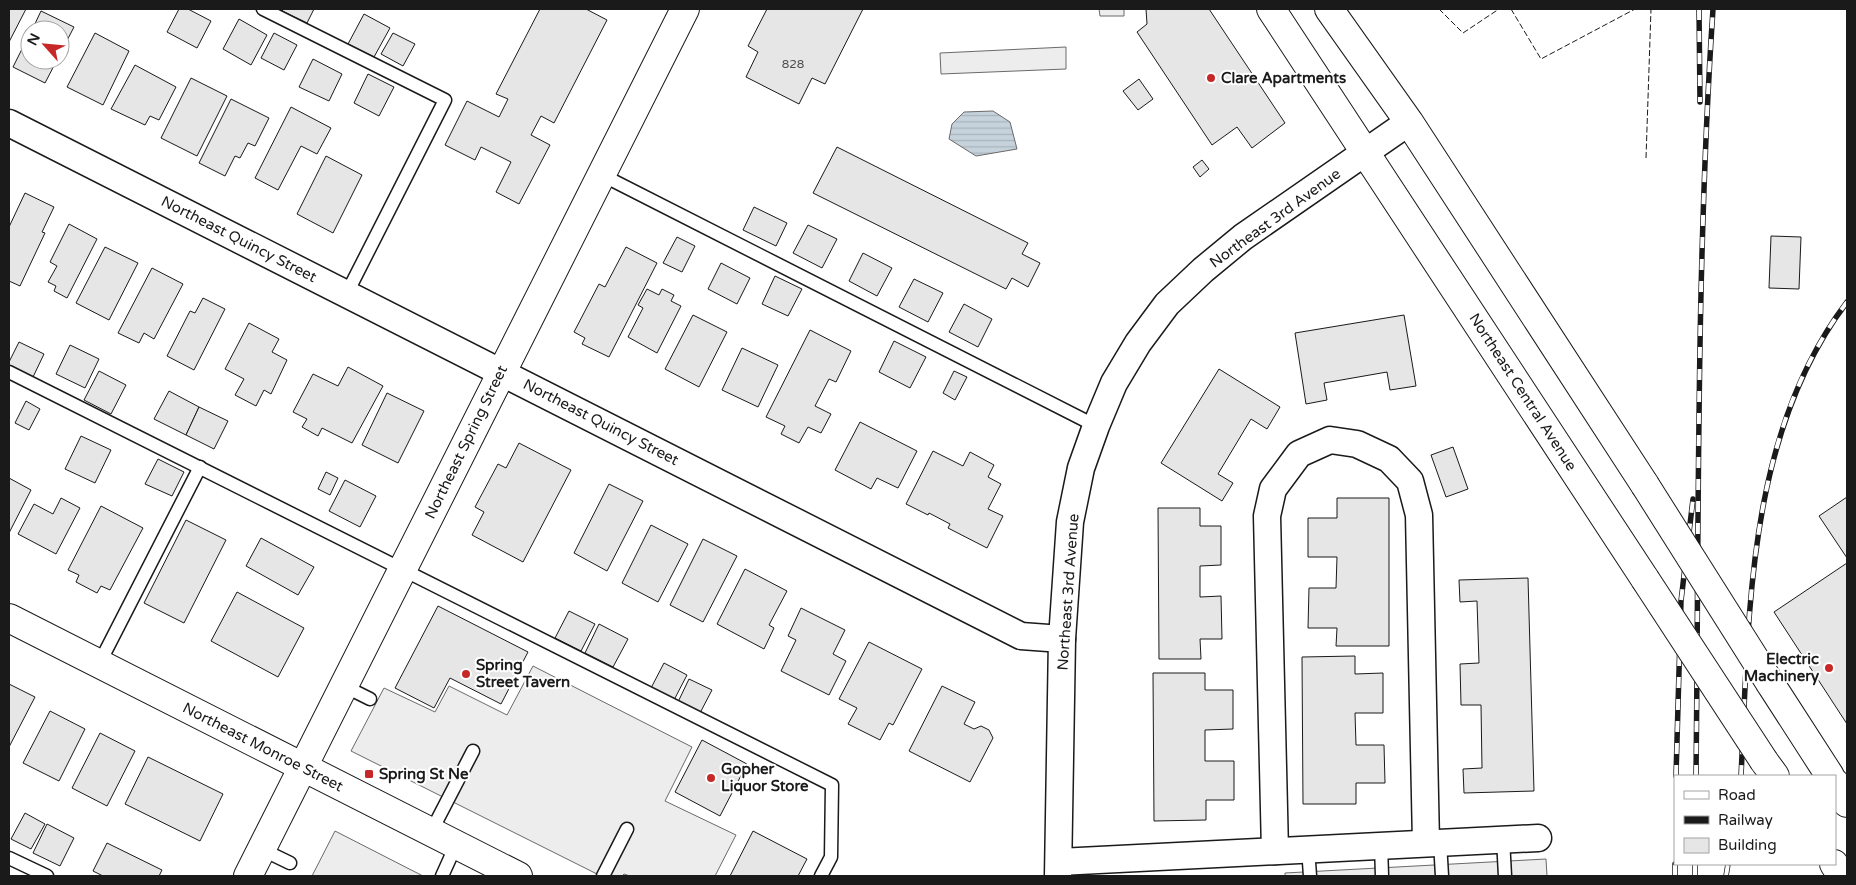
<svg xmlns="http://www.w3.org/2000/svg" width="1856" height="885" font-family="'Varela Round',sans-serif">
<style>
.parking{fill:#ededed;stroke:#6a6a6a}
.water{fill:url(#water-rules);stroke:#6a6a6a}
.building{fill:#e6e6e6;stroke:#1a1a1a}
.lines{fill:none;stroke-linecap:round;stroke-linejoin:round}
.service-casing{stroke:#1a1a1a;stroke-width:15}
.minor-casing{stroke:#1a1a1a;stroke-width:29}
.tertiary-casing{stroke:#1a1a1a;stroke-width:30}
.primary-casing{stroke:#1a1a1a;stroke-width:30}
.service{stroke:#fff;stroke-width:12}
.minor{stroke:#fff;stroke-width:26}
.tertiary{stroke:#fff;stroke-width:28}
.primary{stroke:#fff;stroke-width:28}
.rail-casing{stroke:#1a1a1a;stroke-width:5.5}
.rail{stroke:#fff;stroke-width:4;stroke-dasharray:11;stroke-linecap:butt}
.primary-bridge-casing{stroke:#1a1a1a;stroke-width:30;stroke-linecap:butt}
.primary-bridge{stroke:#fff;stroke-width:28}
.fence{stroke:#1a1a1a;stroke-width:1;stroke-dasharray:6 2.5;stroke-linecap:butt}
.poi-dot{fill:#c62828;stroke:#fff;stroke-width:2}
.labels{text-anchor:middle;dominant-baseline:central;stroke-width:4;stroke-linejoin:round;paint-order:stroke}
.number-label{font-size:12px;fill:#4d4d4d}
.poi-label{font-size:15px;font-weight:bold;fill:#1a1a1a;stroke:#fff;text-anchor:start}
.street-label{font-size:15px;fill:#1a1a1a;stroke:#fff}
</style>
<defs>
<pattern id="water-rules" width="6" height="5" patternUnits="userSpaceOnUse" patternTransform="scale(1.25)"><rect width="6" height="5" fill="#c6d2dc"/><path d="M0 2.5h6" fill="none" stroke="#aab4bc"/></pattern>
</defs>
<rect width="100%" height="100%" fill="#fff"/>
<!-- parking -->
<g class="parking">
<path d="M1099 9H1124V16H1100Z"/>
<path d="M1066 47V69L941 74 940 53Z"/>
<path d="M533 666 692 747 665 801 736 835 715 876H630L624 874 622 876H601L351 751 384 688 435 712 449 686 507 715Z"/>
<path d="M335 831 423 876H312Z"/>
<path d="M1546 859 1547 876H1285V873Z"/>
</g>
<!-- water -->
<path class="water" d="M993 111 1010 122 1017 149 976 156 949 139 952 124 964 112Z"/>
<!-- building -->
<g class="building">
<path d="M9 9H26L9 42Z"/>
<path d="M179 9H188L211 21 197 48 167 32Z"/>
<path d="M283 9H314L307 23 282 11Z"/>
<path d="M540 9H586L607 20 554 123 541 116 531 135 550 145 519 204 496 192 511 162 481 147 475 160 445 145 467 101 499 117 508 99 496 94Z"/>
<path d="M767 9H863L825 84 812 78 799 104 746 77 758 52 748 46Z"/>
<path d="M1146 9H1209L1285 123 1252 148 1237 127 1212 145 1137 32 1147 24Z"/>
<path d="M41 11 74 27 60 54V30H32Z"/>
<path d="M364 14 390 28 374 57 348 44Z"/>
<path d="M239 19 267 35 251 65 223 49Z"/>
<path d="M30 33V60H57L45 83 13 67Z"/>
<path d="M95 33 129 51 103 105 67 87Z"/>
<path d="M274 33 297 45 284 70 261 58Z"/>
<path d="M393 33 415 44 403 66 381 54Z"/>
<path d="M313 59 342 74 329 101 299 87Z"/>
<path d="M135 65 176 87 159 120 150 116 145 125 111 109Z"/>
<path d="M368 74 394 87 379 116 354 103Z"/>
<path d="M191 78 227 96 197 156 161 138Z"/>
<path d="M1139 79 1153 99 1138 110 1123 91Z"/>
<path d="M231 99 269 118 255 146 248 143 240 158 235 156 225 176 199 163Z"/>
<path d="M291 107 331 128 317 154 301 146 278 190 255 178Z"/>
<path d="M837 147 1028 243 1022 254 1040 263 1028 287 1012 278 1006 289 813 193Z"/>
<path d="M326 156 362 175 333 233 297 214Z"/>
<path d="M1202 160 1209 169 1200 177 1193 167Z"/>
<path d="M25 193 54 207 42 232 45 233 20 286 9 281V227Z"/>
<path d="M754 207 787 223 776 246 743 230Z"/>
<path d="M69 224 97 239 67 298 54 291 56 286 48 282 57 266 50 262Z"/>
<path d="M808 225 837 239 822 268 793 253Z"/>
<path d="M1771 236 1801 237 1799 289 1769 288Z"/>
<path d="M677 237 695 246 682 272 663 263Z"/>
<path d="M105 247 138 263 109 320 76 303Z"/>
<path d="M626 247 657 263 609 357 582 344 585 338 574 332 599 284 605 287Z"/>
<path d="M863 253 892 268 877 296 849 281Z"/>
<path d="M721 263 750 278 737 304 708 289Z"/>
<path d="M152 268 183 284 154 339 144 333 139 343 118 333Z"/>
<path d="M775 276 802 289 788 316 762 304Z"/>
<path d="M914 279 943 293 928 322 899 307Z"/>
<path d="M647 289 659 295 662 289 674 295 671 301 681 306 657 353 628 337 643 308 638 305Z"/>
<path d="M203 298 225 309 194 370 167 356 190 311 195 313Z"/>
<path d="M964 304 992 319 978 347 949 332Z"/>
<path d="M693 315 727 332 699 387 665 369Z"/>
<path d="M1404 315 1416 386 1390 390 1387 372 1324 383 1327 400 1306 404 1295 333Z"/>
<path d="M249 323 279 339 272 352 287 360 271 394 264 390 256 406 235 395 244 379 225 369Z"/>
<path d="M810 330 851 351 836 382 829 379 815 406 831 414 821 433 808 427 799 443 781 434 785 426 766 417Z"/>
<path d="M894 341 926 357 910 388 879 372Z"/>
<path d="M19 342 44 354 33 377 9 365V362Z"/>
<path d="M70 345 99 359 85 388 56 374Z"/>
<path d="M742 348 778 365 758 407 722 390Z"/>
<path d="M348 367 383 386 352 443 322 428 318 436 302 427 307 419 293 412 313 374 338 386Z"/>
<path d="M1219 369 1280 407 1267 429 1251 419 1218 474 1233 483 1222 501 1161 463Z"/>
<path d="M99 371 126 385 111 414 84 400Z"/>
<path d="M954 371 967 377 955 400 943 393Z"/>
<path d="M169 391 199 407 186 435 154 419Z"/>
<path d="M387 393 424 411 398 463 362 445Z"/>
<path d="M26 401 40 409 29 430 15 423Z"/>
<path d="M199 407 228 421 214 449 186 435Z"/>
<path d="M860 422 917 451 898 488 877 478 871 489 835 470Z"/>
<path d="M81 436 111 450 95 483 65 469Z"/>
<path d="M519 443 571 470 523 562 472 535 484 512 475 507 498 464 506 468Z"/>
<path d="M1453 447 1468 489 1446 497 1431 455Z"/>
<path d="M933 451 963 466 970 452 994 465 988 477 1001 484 988 509 1003 516 987 548 948 528 950 524 929 513 928 515 906 504Z"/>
<path d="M158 459 184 472 172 496 145 484Z"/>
<path d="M326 472 338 478 330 495 318 489Z"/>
<path d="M9 478 31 490 9 533Z"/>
<path d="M345 480 376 496 360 527 329 511Z"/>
<path d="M609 484 643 501 607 571 574 553Z"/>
<path d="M1847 497V558L1819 516Z"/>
<path d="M61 498 80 508 56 554 18 534 34 504 53 514Z"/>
<path d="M1337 498H1389V646H1336L1337 628H1308L1309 588H1336L1337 557H1308V518H1337Z"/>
<path d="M101 506 143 528 110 590 101 586 97 593 76 582 79 575 68 570Z"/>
<path d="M1158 508H1200V526H1221V565L1200 566V597L1221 596 1222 639H1200L1201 659H1159Z"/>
<path d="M186 520 226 540 184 623 144 603Z"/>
<path d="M651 525 688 544 658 602 622 583Z"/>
<path d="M261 538 314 567 298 595 246 566Z"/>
<path d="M703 539 737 556 703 622 670 605Z"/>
<path d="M1847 563V724L1774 612Z"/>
<path d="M745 569 787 591 769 625 774 628 764 649 717 624Z"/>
<path d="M1528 578 1534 791 1464 793 1463 769 1482 768 1481 705H1461L1460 664 1479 663 1477 601 1460 602 1459 580Z"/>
<path d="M237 592 304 628 278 677 211 641Z"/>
<path d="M438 606 528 652 501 704 450 678 434 708 395 688Z"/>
<path d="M801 608 845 630 833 654 846 661 829 695 781 671 796 640 788 636Z"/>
<path d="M569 611 595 624 581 651 555 638Z"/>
<path d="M599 624 628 639 613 667 585 653Z"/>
<path d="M869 642 922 669 893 725 889 723 880 740 848 724 857 708 839 699Z"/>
<path d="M1355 656V674L1383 673V713H1355L1356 745H1384L1385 783H1356V804H1303L1302 657Z"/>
<path d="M664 663 687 675 674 700 651 688Z"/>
<path d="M1153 673H1205V690H1233V729L1205 730V761H1234V800H1206V820L1154 821Z"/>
<path d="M689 679 712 690 700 713 678 702Z"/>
<path d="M9 684 35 697 9 747Z"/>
<path d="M942 686 975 702 964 724 974 729 981 726 989 730 993 738 970 782 909 751Z"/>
<path d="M50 711 85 729 59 781 23 763Z"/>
<path d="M100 733 135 751 107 806 72 788Z"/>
<path d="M702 740 747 764 720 816 675 792Z"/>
<path d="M148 757 223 794 200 841 125 804Z"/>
<path d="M25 813 45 824 31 849 11 839Z"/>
<path d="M47 824 74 838 60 866 33 853Z"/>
<path d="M753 831 807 859 798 876H730Z"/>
<path d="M107 843 162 870 159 876H103L93 871Z"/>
</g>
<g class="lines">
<!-- service casing -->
<g class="service-casing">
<g id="service">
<path d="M263 9 445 100 347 293"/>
<path d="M602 175 1096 426"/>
<path d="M9 372 832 785 831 857 821 876"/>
<path d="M99 664 200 467"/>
<path d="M344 686 370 699"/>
<path d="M431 832 473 751"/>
<path d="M1503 839 1505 876"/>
<path d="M1440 842 1442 876"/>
<path d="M1381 845 1382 876"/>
<path d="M1308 848 1310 876"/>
<path d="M261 849 290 863"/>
<path d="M9 858 47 876"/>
<path d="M442 876 456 845"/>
<path d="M603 876 627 829"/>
</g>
</g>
<!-- minor casing -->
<g class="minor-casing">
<g id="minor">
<path d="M9 123 1021 636 1062 639"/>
<path d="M1275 851 1267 516 1273 489 1299 454 1330 440 1357 444 1389 459 1410 481 1419 515 1426 843"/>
<path d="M1059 862 1538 838"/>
<path d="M1058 876 1062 639 1070 522 1081 468 1096 426 1114 383 1138 343 1167 304 1203 270 1243 237 1409 122"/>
</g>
</g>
<!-- tertiary casing -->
<g class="tertiary-casing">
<g id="tertiary">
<path d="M9 618 518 876"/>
<path d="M248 876 685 9"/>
</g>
</g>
<!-- primary casing -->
<g class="primary-casing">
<g id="primary">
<path d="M1271 9 1645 579"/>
<path d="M1329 9 1409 122 1645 485"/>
<path d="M1770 683 1830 776"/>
<path d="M1764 761 1775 776"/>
<path d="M1835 783 1847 803"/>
<path d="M1834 864 1842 876"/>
</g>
</g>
<!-- service -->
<use href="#service" class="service"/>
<!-- minor -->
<use href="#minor" class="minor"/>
<!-- tertiary -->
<use href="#tertiary" class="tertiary"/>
<!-- primary -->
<use href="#primary" class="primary"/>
<!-- rail casing -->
<g class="rail-casing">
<g id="rail">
<path d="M1699 9 1700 102"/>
<path d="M1676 776 1681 601 1693 499"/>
<path d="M1696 776C1699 521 1696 264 1713 9"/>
<path d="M1741 776C1749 617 1746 435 1847 302"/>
<path d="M1675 876V864"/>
<path d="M1695 876V864"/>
<path d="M1726 876 1728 864"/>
</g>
</g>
<!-- rail -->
<use href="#rail" class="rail"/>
<!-- primary-bridge casing -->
<g class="primary-bridge-casing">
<g id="primary-bridge">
<path d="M1645 485 1770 683"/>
<path d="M1645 579 1764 761"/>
</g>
</g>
<!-- primary-bridge -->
<use href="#primary-bridge" class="primary-bridge"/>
<!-- fence -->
<g class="fence">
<path d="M1439 9 1463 33 1499 9"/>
<path d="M1511 9 1541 59 1635 9"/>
<path d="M1646 158 1651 9"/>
</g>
</g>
<!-- markers -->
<g class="poi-dot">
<circle cx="1211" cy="78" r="5"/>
<circle cx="1829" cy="668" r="5"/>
<circle cx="466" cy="674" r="5"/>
<rect x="364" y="769" width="10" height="10" rx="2.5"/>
<circle cx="711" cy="778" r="5"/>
</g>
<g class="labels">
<!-- number labels -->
<g class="number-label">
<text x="793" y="64">828</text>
</g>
<!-- poi labels -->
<g class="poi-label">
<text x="1221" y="78">Clare Apartments</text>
<text x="1819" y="659" text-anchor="end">Electric<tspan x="1819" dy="17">Machinery</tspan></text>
<text x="476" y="665">Spring<tspan x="476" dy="17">Street Tavern</tspan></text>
<text x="721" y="769">Gopher<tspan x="721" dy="17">Liquor Store</tspan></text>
<text x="379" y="774">Spring St Ne</text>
</g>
<!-- street labels -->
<g class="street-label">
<text transform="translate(1275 218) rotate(-36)">Northeast 3rd Avenue</text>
<text transform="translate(239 239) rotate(27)">Northeast Quincy Street</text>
<text transform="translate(1523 392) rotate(57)">Northeast Central Avenue</text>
<text transform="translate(601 422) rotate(27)">Northeast Quincy Street</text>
<text transform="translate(466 442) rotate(-64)">Northeast Spring Street</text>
<text transform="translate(1068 592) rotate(-86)">Northeast 3rd Avenue</text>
<text transform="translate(263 747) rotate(27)">Northeast Monroe Street</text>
</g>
</g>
<!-- border -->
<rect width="1856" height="885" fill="none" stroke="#1a1a1a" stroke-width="20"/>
<!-- legend -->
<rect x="1674" y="775" width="162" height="90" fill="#ffffff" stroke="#a3a3a3"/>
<rect x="1684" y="791" width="25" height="8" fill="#ffffff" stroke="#a3a3a3"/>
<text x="1718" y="800" font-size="15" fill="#1a1a1a">Road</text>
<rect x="1684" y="816" width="25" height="8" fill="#1a1a1a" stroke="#a3a3a3"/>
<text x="1718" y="825" font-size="15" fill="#1a1a1a">Railway</text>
<rect x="1684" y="838" width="25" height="15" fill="#e6e6e6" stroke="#a3a3a3"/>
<text x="1718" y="850" font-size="15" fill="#1a1a1a">Building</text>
<!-- north arrow -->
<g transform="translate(45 45) rotate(297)"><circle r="24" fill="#ffffff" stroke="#a3a3a3"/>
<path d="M0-4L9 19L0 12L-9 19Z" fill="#c62828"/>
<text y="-8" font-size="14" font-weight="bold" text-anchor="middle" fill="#1a1a1a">N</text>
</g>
</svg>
